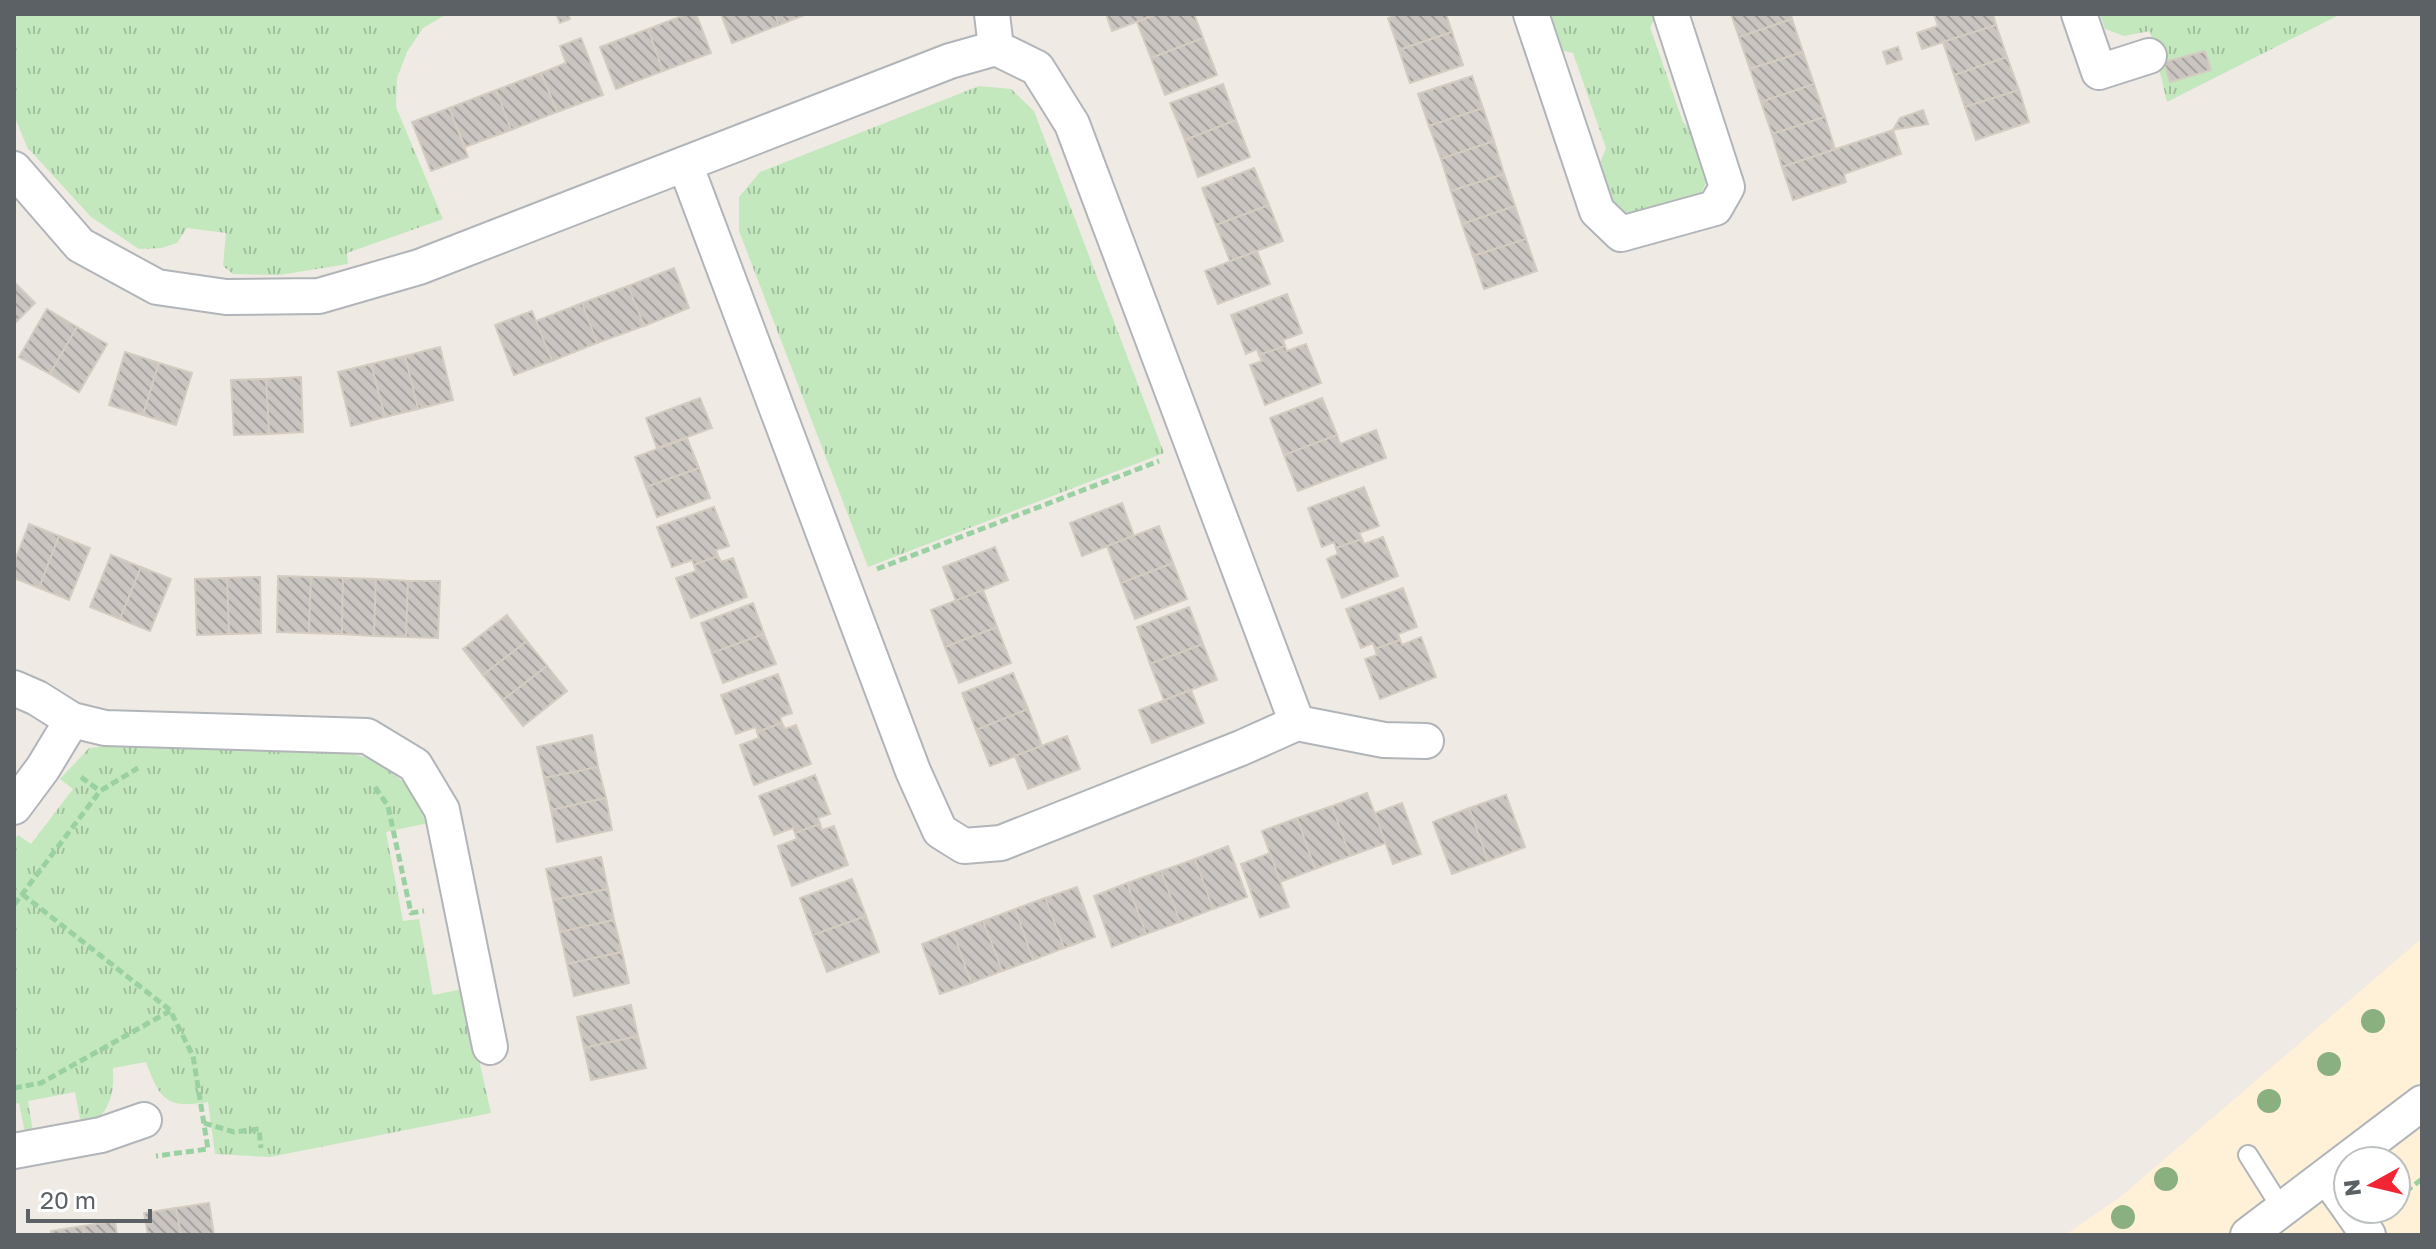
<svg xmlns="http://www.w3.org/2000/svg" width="2436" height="1249" font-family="'Golos Text',sans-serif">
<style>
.commercial{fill:#fff0d8;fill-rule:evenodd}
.grass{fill:url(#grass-tufts)}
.building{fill:url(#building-back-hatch);stroke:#d4cbc1;stroke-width:2}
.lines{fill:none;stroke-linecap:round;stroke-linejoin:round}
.service-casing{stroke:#b1b5b9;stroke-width:22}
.minor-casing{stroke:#b1b5b9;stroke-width:38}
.path{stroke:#9ad1a2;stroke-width:5;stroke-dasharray:8 4;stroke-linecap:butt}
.service{stroke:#fff;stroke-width:18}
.minor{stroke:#fff;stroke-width:34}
.tree{fill:#8ab07f}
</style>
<defs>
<pattern id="grass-tufts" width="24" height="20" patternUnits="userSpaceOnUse" patternTransform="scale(2)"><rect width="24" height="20" fill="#c4e8be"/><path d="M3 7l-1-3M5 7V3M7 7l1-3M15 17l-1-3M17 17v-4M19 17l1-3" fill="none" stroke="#a2bf9e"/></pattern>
<pattern id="building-back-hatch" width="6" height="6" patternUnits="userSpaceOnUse" patternTransform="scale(2)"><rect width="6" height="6" fill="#cac5c0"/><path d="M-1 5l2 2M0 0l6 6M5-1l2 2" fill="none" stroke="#a7a3a0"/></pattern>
</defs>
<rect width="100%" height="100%" fill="#efeae3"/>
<!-- commercial -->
<path class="commercial" d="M2422 938V1235H2065L2119 1198ZM2348 1161H2396V1209H2348Z"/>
<!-- grass -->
<g class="grass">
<path d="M14 14H447L423 28 407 52 397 78 396 107 443 219 347 253 348 264 279 275 233 274 223 266 226 233 187 228 177 243 162 248 139 249 91 217 27 147 14 115Z"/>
<path d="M1544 14H1658L1650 27 1683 122 1694 133 1709 176 1699 198 1639 219 1611 205 1598 168 1606 148 1573 53 1556 49Z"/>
<path d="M2100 14H2341L2167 102 2150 31 2124 36 2105 29Z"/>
<path d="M979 86 1011 89 1034 111 1164 453 868 567 739 231V197L760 172Z"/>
<path d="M139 743 341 750 380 762 416 793 428 823 386 832 403 921 419 919 433 995 463 989 491 1113 270 1157 215 1154 208 1102C165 1109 160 1099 146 1062L113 1068C114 1091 112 1103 97 1121L81 1124 75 1092 28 1101 33 1132 25 1133 19 1103 14 1104V840L18 835 31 844 73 789 60 779 89 748Z"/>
</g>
<!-- building -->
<g class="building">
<path d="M556 14H568L570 19 560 23Z"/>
<path d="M687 14H696L711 53 663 71 648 29Z"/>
<path d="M721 14H775L779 25 732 43Z"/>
<path d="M775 14H807L779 25Z"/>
<path d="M1106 14H1157L1112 31Z"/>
<path d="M1157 14H1194L1203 38 1151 58 1137 22Z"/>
<path d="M1399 14H1446L1452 32 1399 50 1388 18Z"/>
<path d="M1731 14H1791L1792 19 1739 37Z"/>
<path d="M1934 14H1993L1996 25 1922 49 1917 33 1938 26Z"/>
<path d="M1792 19 1803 52 1750 69 1739 37Z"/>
<path d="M1996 25 2007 57 1954 75 1943 42Z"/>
<path d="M648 29 663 71 616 89 600 47Z"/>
<path d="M1452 32 1463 65 1410 83 1399 50Z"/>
<path d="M581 38 603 95 557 112 541 73 566 63 560 46Z"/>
<path d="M1203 38 1217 75 1165 95 1151 58Z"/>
<path d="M1898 47 1902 59 1887 64 1883 52Z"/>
<path d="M2205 51 2211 70 2170 82 2164 62Z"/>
<path d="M1803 52 1814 84 1761 102 1750 69Z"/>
<path d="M2007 57 2019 90 1965 107 1954 75Z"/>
<path d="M541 73 557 112 511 130 496 90Z"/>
<path d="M1472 76 1483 108 1429 126 1418 94Z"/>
<path d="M1223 84 1236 120 1185 140 1170 103Z"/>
<path d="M1814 84 1825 117 1772 134 1761 102Z"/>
<path d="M496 90 511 130 465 147 449 108Z"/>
<path d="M2019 90 2029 122 1976 140 1965 107Z"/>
<path d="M449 108 468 157 431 171 412 122Z"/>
<path d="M1483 108 1494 141 1441 159 1429 126Z"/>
<path d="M1923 110 1928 124 1893 130 1900 118Z"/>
<path d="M1825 117 1835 149 1782 167 1772 134Z"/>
<path d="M1236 120 1250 157 1198 177 1185 140Z"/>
<path d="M1893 130 1901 154 1844 174 1846 182 1793 200 1782 167Z"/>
<path d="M1494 141 1504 174 1451 191 1441 159Z"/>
<path d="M1254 168 1269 205 1216 225 1202 188Z"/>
<path d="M1504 174 1515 206 1462 224 1451 191Z"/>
<path d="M1269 205 1283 241 1230 261 1216 225Z"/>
<path d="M1515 206 1526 239 1473 256 1462 224Z"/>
<path d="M1526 239 1537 271 1484 289 1473 256Z"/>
<path d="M1257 251 1270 284 1218 304 1205 271Z"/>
<path d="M674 268 689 308 644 326 628 286Z"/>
<path d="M14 282 35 303 14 324Z"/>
<path d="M628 286 644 326 597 343 582 303Z"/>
<path d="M1287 294 1302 333 1283 340 1285 346 1259 355 1257 349 1246 354 1231 315Z"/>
<path d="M582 303 597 343 552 361 536 321Z"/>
<path d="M47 309 77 327 50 374 19 357Z"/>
<path d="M532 311 552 361 514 375 495 325Z"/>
<path d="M77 327 107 344 79 392 50 374Z"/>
<path d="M1306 344 1321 383 1265 405 1250 365 1262 361 1259 355 1285 346 1287 351Z"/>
<path d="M440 347 453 400 418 409 405 356Z"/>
<path d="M125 352 159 363 143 415 109 405Z"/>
<path d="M405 356 418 409 385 417 371 364Z"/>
<path d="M159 363 192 373 176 425 143 415Z"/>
<path d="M371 364 385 417 351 426 338 372Z"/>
<path d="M301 377 303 432 269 434 266 379Z"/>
<path d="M266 379 269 434 234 435 231 380Z"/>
<path d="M700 398 712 428 657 448 646 418Z"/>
<path d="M1322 398 1337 435 1284 455 1270 418Z"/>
<path d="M1376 430 1386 458 1298 491 1284 455 1337 435 1340 444Z"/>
<path d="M687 438 699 468 646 487 635 457Z"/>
<path d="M699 468 710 498 657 517 646 487Z"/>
<path d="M1364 487 1379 526 1359 533 1362 539 1336 548 1334 542 1322 547 1308 508Z"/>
<path d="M1122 503 1134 536 1082 556 1070 523Z"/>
<path d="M714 507 729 546 716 550 718 556 694 565 692 560 672 567 657 527Z"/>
<path d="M29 524 59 536 39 588 14 578V563Z"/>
<path d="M1159 526 1173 563 1121 583 1107 546Z"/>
<path d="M59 536 90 548 69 600 39 588Z"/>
<path d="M1383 537 1398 576 1342 598 1327 559 1338 554 1336 548 1362 539 1364 544Z"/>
<path d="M995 547 1008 580 956 601 943 567Z"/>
<path d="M111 555 141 567 120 619 90 607Z"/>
<path d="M718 556 721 562 733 558 747 597 691 618 676 578 696 571 694 565Z"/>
<path d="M1173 563 1187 599 1135 619 1121 583Z"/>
<path d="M141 567 171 579 150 631 120 619Z"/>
<path d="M278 576 311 577 309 633 277 632Z"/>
<path d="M260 577 261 633 229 634 227 578Z"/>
<path d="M311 577 343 578 342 634 309 633Z"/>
<path d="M227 578 229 634 197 635 195 579Z"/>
<path d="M343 578 376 579 374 636 342 634Z"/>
<path d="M376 579 408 581 406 637 374 636Z"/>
<path d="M408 581H440L438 638 406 637Z"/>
<path d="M1403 588 1417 627 1398 634 1400 640 1375 649 1373 643 1361 648 1346 609Z"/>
<path d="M983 590 997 627 945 647 931 610Z"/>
<path d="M753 603 764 634 712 653 701 623Z"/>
<path d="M1189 607 1203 644 1150 664 1137 627Z"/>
<path d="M507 615 527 641 483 675 463 649Z"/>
<path d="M997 627 1011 663 959 683 945 647Z"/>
<path d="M764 634 776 664 723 683 712 653Z"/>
<path d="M1421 637 1436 677 1380 699 1365 659 1377 655 1375 649 1400 640 1402 645Z"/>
<path d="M527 641 547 666 503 700 483 675Z"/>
<path d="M1203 644 1217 680 1164 700 1150 664Z"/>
<path d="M547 666 567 691 523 726 503 700Z"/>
<path d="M1013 673 1028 709 976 730 962 693Z"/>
<path d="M778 674 792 713 780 717 782 723 757 732 756 727 736 734 721 695Z"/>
<path d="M1191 690 1204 723 1152 743 1139 710Z"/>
<path d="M1028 709 1042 746 990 766 976 730Z"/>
<path d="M782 723 785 729 796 725 811 764 754 785 740 745 759 738 757 732Z"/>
<path d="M592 735 598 767 544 778 537 747Z"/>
<path d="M1067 736 1080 769 1028 789 1015 756Z"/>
<path d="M598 767 606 798 551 810 544 778Z"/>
<path d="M815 775 830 814 818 818 820 824 795 833 793 828 774 835 759 796Z"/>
<path d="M1367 793 1386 843 1350 856 1332 806Z"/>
<path d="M1506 795 1525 847 1488 861 1469 808Z"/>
<path d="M606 798 612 830 557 842 551 810Z"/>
<path d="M1402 803 1421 854 1393 864 1375 813Z"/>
<path d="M1332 806 1350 856 1315 869 1297 818Z"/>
<path d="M1469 808 1488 861 1452 874 1433 822Z"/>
<path d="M1297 818 1315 869 1280 882 1262 831Z"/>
<path d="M820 824 822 830 834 826 848 865 792 886 778 846 797 839 795 833Z"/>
<path d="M1228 846 1247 897 1213 909 1195 859Z"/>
<path d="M1270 853 1289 907 1260 917 1241 864Z"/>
<path d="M601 857 608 889 553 900 546 869Z"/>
<path d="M1195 859 1213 909 1180 922 1161 871Z"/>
<path d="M1161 871 1180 922 1146 934 1127 883Z"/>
<path d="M852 879 866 916 813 935 800 898Z"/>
<path d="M1127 883 1146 934 1112 947 1094 896Z"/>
<path d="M1077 887 1095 937 1064 948 1045 898Z"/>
<path d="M608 889 614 920 560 932 553 900Z"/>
<path d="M1045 898 1064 948 1033 960 1015 909Z"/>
<path d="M1015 909 1033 960 1002 971 983 921Z"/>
<path d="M866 916 879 952 827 972 813 935Z"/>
<path d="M614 920 622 952 567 964 560 932Z"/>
<path d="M983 921 1002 971 971 983 953 932Z"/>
<path d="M953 932 971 983 940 994 922 944Z"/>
<path d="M622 952 629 983 574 996 567 964Z"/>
<path d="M631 1005 638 1036 584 1048 577 1017Z"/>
<path d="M638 1036 646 1068 591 1080 584 1048Z"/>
<path d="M209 1203 214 1235H181L176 1208Z"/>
<path d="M176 1208 181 1235H148L144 1213Z"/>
<path d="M115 1221 117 1235H84L83 1226Z"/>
<path d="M83 1226 84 1235H51V1231Z"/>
</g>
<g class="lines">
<!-- service casing -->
<g class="service-casing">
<path id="service" d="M2248 1155 2282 1209"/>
</g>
<!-- minor casing -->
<g class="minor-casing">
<g id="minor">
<path d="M992 14 996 48"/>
<path d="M1531 14 1597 211 1621 234 1715 208 1727 187 1671 14"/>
<path d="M2079 14 2099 72 2149 56"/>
<path d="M685 164 913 771 940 831 964 846 1001 843 1241 748 1297 723 1384 740 1426 741"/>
<path d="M14 169 80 245 157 287 226 297 319 296 419 267 950 61 996 48 1037 68 1072 124 1297 723"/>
<path d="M14 688 37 698 72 720 105 728 367 736 415 765 442 810 490 1047"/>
<path d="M14 807 43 768 72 720"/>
<path d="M14 1151 101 1135 144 1120"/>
<path d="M2327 1177 2348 1206"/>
<path d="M2350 1209 2368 1235"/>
<path d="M2248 1235 2422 1103"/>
</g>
</g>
<!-- path -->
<g class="path">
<path d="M877 569 1159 461"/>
<path d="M81 777 100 791"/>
<path d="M375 787 388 806 411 913 424 911"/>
<path d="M22 894 170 1010 193 1056 208 1149 156 1156"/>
<path d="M14 905 100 791 138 768"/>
<path d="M14 1088 41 1083 170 1011"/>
<path d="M204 1123 234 1132 259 1129 261 1148"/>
<path d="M2396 1199 2422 1179"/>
</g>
<!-- service -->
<use href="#service" class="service"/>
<!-- minor -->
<use href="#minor" class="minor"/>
</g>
<!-- trees -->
<g class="tree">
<circle cx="2373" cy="1021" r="12"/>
<circle cx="2329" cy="1064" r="12"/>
<circle cx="2269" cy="1101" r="12"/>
<circle cx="2166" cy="1179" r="12"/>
<circle cx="2123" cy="1217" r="12"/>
</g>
<!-- border -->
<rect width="2436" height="1249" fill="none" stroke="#5b6165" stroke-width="32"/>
<!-- north arrow -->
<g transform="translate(2372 1185) rotate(262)"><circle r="38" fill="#ffffff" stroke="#bdc0c1" stroke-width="2"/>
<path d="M0-6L14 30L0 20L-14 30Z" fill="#f32433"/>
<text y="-12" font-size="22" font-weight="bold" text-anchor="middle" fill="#5b6165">N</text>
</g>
<!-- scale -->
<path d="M28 1209v12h122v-12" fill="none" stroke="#5b6165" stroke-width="4"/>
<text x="40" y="1209" font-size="24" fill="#5b6165" stroke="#ffffff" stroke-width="6" paint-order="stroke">20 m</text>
</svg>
